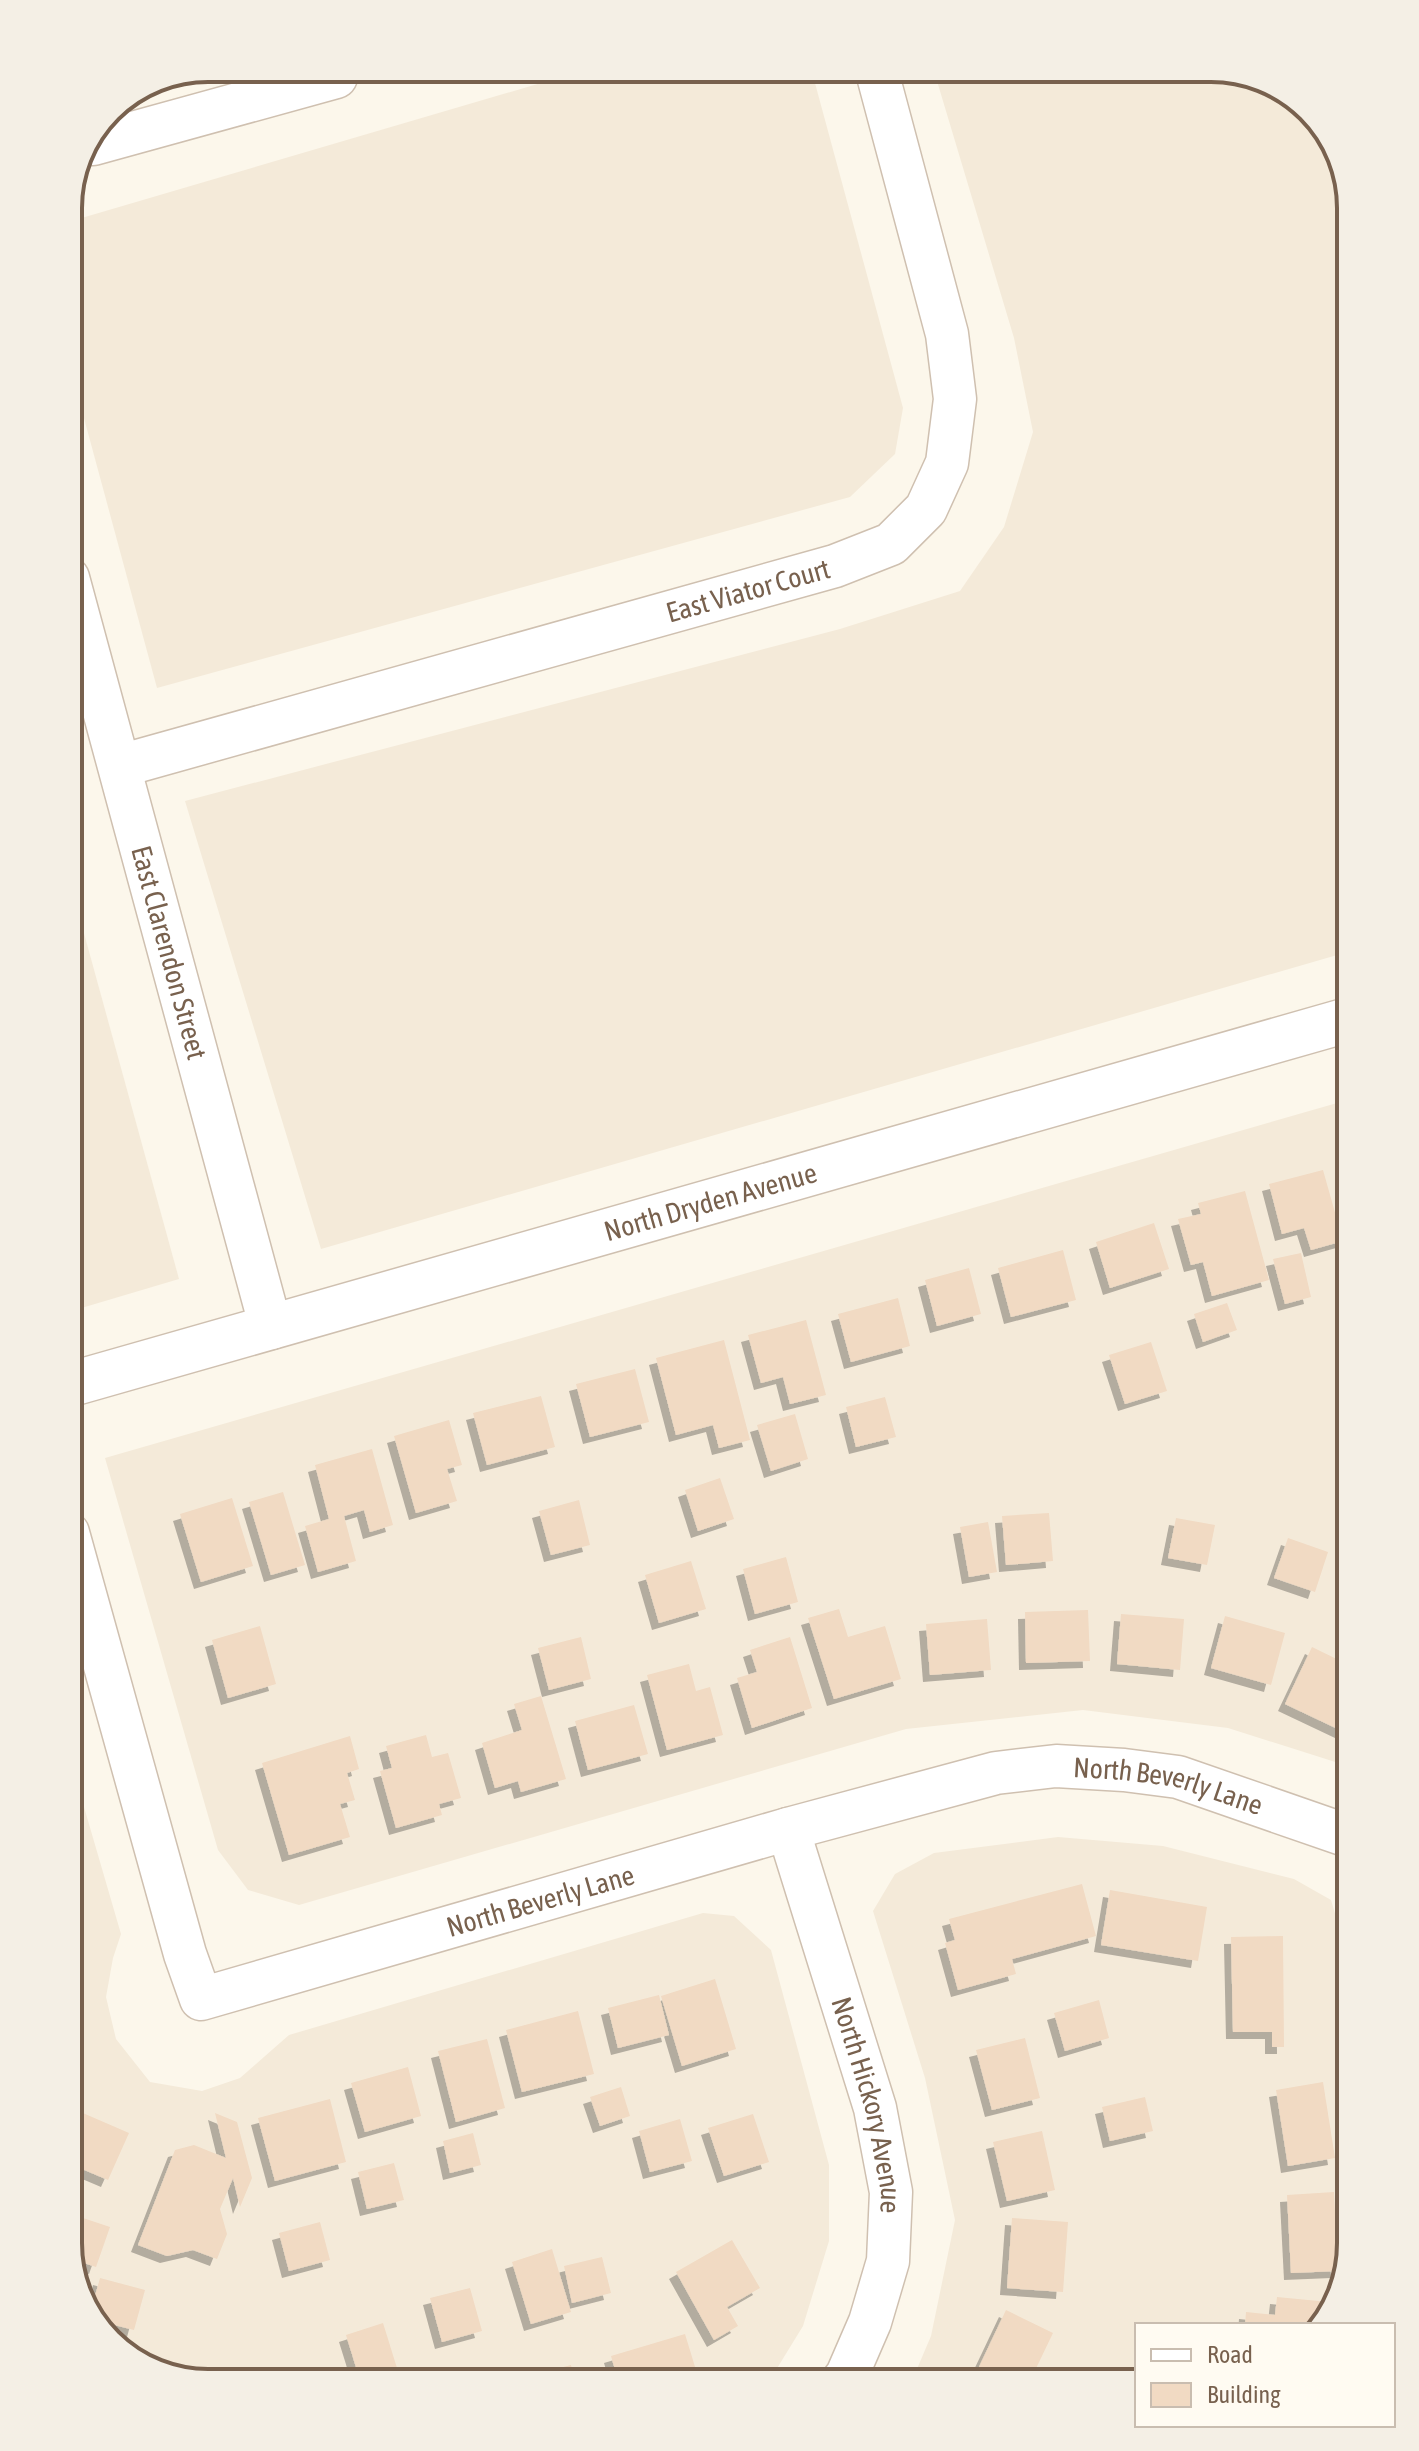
<svg xmlns="http://www.w3.org/2000/svg" width="1419" height="2451" font-family="'Asap Condensed',sans-serif">
<style>
.residential{fill:#f4ead9}
.building{fill:#f1dac3;filter:url(#shadow)}
.lines{fill:none;stroke-linecap:round;stroke-linejoin:round}
.minor-casing{stroke:#cfc0b0;stroke-width:45}
.tertiary-casing{stroke:#cfc0b0;stroke-width:47}
.minor{stroke:#fff;stroke-width:42}
.tertiary{stroke:#fff;stroke-width:44}
.labels{text-anchor:middle;dominant-baseline:central;stroke-width:6;stroke-linejoin:round;paint-order:stroke}
.street-label{font-size:28px;fill:#78614e;stroke:#fffbf2}
.rim{fill:none;stroke:#78614e;stroke-width:4}
</style>
<defs>
<filter id="shadow"><feDropShadow dx="-7" dy="7" stdDeviation="0" flood-color="#0004"/></filter>
</defs>
<rect width="100%" height="100%" fill="#fcf7eb"/>
<!-- residential -->
<g class="residential">
<path d="M1221 68 1289 92 1337 146 1351 208V951L321 1249 185 801 840 629 960 591 1004 527 1033 432 1014 338 934 71Z"/>
<path d="M812 72 903 408 895 454 850 497 157 688 68 359V222L568 75Z"/>
<path d="M68 875 179 1279 68 1312Z"/>
<path d="M1351 1099V1767L1228 1728 1083 1710 906 1729 299 1905 248 1890 218 1850 105 1458Z"/>
<path d="M68 1752 121 1934 113 1958 106 1997 116 2039 150 2082 202 2091 240 2078 289 2035 703 1913 734 1916 771 1950 829 2165V2241L803 2326 768 2383H199L130 2359 82 2305 68 2243Z"/>
<path d="M1058 1837 1163 1846 1294 1879 1331 1900 1344 1944 1351 1980V2244L1328 2321 1323 2325H1137V2383H911L931 2336 955 2220 925 2078 873 1911 895 1874 934 1853Z"/>
</g>
<!-- building -->
<g class="building">
<path d="M1323 1170 1343 1241 1311 1250 1304 1228 1282 1234 1269 1184Z"/>
<path d="M1245 1191 1269 1280 1212 1296 1203 1262 1191 1265 1178 1219 1201 1214 1198 1203Z"/>
<path d="M1154 1223 1169 1269 1110 1288 1096 1242Z"/>
<path d="M1063 1250 1076 1300 1011 1317 998 1268Z"/>
<path d="M1301 1253 1311 1297 1285 1304 1273 1259Z"/>
<path d="M969 1268 981 1314 937 1326 925 1280Z"/>
<path d="M898 1298 910 1346 851 1362 838 1314Z"/>
<path d="M1227 1303 1237 1330 1203 1342 1194 1314Z"/>
<path d="M806 1320 826 1395 790 1404 783 1377 761 1383 748 1335Z"/>
<path d="M724 1340 750 1440 719 1448 713 1425 676 1435 656 1358Z"/>
<path d="M1151 1342 1167 1391 1125 1404 1109 1355Z"/>
<path d="M635 1369 649 1422 590 1437 576 1384Z"/>
<path d="M541 1396 555 1447 487 1465 473 1413Z"/>
<path d="M885 1397 896 1437 856 1447 846 1407Z"/>
<path d="M795 1414 808 1459 771 1471 757 1425Z"/>
<path d="M449 1420 462 1465 447 1469 457 1501 416 1513 394 1436Z"/>
<path d="M372 1449 393 1525 370 1532 364 1510 344 1516 356 1561 318 1572 305 1526 329 1519 315 1465Z"/>
<path d="M720 1478 734 1519 698 1531 685 1490Z"/>
<path d="M283 1492 305 1565 271 1575 249 1502Z"/>
<path d="M232 1498 253 1566 201 1582 180 1514Z"/>
<path d="M579 1500 590 1545 551 1555 539 1511Z"/>
<path d="M1049 1513 1053 1561 1006 1565 1002 1516Z"/>
<path d="M1176 1518 1215 1525 1207 1565 1168 1558Z"/>
<path d="M988 1522 997 1572 969 1577 960 1527Z"/>
<path d="M1288 1538 1328 1552 1315 1592 1274 1578Z"/>
<path d="M786 1557 798 1602 755 1614 743 1569Z"/>
<path d="M691 1561 706 1609 659 1623 645 1575Z"/>
<path d="M839 1609 848 1637 885 1626 901 1679 834 1699 808 1618Z"/>
<path d="M1088 1610 1090 1661 1026 1663 1025 1612Z"/>
<path d="M1121 1614 1184 1619 1180 1670 1117 1664Z"/>
<path d="M1225 1616 1285 1633 1271 1685 1211 1668Z"/>
<path d="M987 1619 991 1670 930 1675 926 1624Z"/>
<path d="M260 1626 276 1684 228 1698 212 1640Z"/>
<path d="M581 1637 591 1679 549 1690 538 1648Z"/>
<path d="M790 1637 812 1708 752 1728 737 1678 757 1672 750 1650Z"/>
<path d="M1312 1647 1351 1666V1712L1342 1731 1285 1704Z"/>
<path d="M689 1664 696 1691 710 1687 723 1735 667 1750 647 1675Z"/>
<path d="M541 1696 566 1779 521 1792 518 1781 495 1788 482 1743 522 1730 514 1704Z"/>
<path d="M634 1705 648 1754 588 1770 575 1721Z"/>
<path d="M426 1735 432 1757 448 1753 461 1798 439 1804 442 1815 396 1828 380 1771 392 1768 386 1746Z"/>
<path d="M350 1736 359 1769 347 1773 355 1800 340 1804 350 1837 289 1855 262 1763Z"/>
<path d="M1082 1884 1096 1936 1012 1959 1016 1974 958 1990 945 1943 955 1940 949 1919Z"/>
<path d="M1110 1890 1207 1907 1198 1961 1101 1945Z"/>
<path d="M1283 1936 1284 2047H1272V2032H1233L1231 1937Z"/>
<path d="M715 1979 736 2049 682 2066 661 1996Z"/>
<path d="M659 1995 669 2035 618 2048 608 2008Z"/>
<path d="M1099 2000 1109 2038 1065 2051 1054 2013Z"/>
<path d="M578 2011 594 2074 522 2092 506 2030Z"/>
<path d="M1025 2038 1040 2098 992 2110 976 2050Z"/>
<path d="M487 2039 505 2108 456 2122 438 2051Z"/>
<path d="M408 2067 421 2116 365 2132 351 2083Z"/>
<path d="M1323 2082 1335 2158 1288 2166 1276 2090Z"/>
<path d="M621 2087 630 2116 600 2126 590 2097Z"/>
<path d="M1145 2097 1153 2131 1110 2141 1102 2107Z"/>
<path d="M330 2099 346 2162 275 2181 258 2118Z"/>
<path d="M69 2107 129 2133 108 2180 68 2163Z"/>
<path d="M215 2113 237 2122 252 2178 240 2207 233 2178 220 2209 227 2234 217 2259 193 2250 167 2256 138 2245 175 2150 194 2145 226 2158Z"/>
<path d="M753 2114 769 2162 724 2176 708 2128Z"/>
<path d="M680 2119 692 2161 650 2172 639 2131Z"/>
<path d="M1042 2131 1055 2190 1007 2201 993 2142Z"/>
<path d="M473 2133 481 2165 450 2173 443 2141Z"/>
<path d="M394 2163 404 2200 367 2209 358 2172Z"/>
<path d="M1334 2192 1338 2271 1291 2273 1287 2195Z"/>
<path d="M68 2213 110 2227 96 2267 72 2259 68 2244Z"/>
<path d="M1012 2218 1068 2222 1063 2292 1007 2288Z"/>
<path d="M320 2222 330 2260 289 2271 279 2233Z"/>
<path d="M732 2240 760 2288 727 2307 738 2326 714 2340 676 2272Z"/>
<path d="M552 2249 571 2312 531 2324 512 2262Z"/>
<path d="M602 2257 611 2293 572 2303 564 2266Z"/>
<path d="M100 2278 145 2290 134 2330 95 2320 90 2314Z"/>
<path d="M470 2288 482 2331 442 2342 430 2298Z"/>
<path d="M1277 2297 1329 2302 1328 2321 1323 2325H1245L1246 2312 1275 2315Z"/>
<path d="M1006 2310 1053 2333 1029 2383H1011L979 2367Z"/>
<path d="M383 2323 397 2368 360 2380 346 2335Z"/>
<path d="M685 2334 699 2380 688 2383H619L611 2356Z"/>
<path d="M571 2365 575 2383H507V2382Z"/>
</g>
<g class="lines">
<!-- minor casing -->
<g class="minor-casing">
<g id="minor">
<path d="M93 144 336 77"/>
<path id="s1" d="M68 578 271 1328"/>
<path id="s2" d="M120 766 835 566 891 544 926 509 947 463 955 399 947 334 877 72"/>
<path id="s3" d="M68 1533 185 1954 201 1999 788 1829 996 1773 1056 1766 1124 1770 1178 1777 1351 1837"/>
<path id="s4" d="M788 1829 875 2108 891 2192 888 2261 870 2322 847 2375 841 2383"/>
</g>
</g>
<!-- tertiary casing -->
<g class="tertiary-casing">
<g id="tertiary">
<path id="s5" d="M68 1385 1351 1019"/>
</g>
</g>
<!-- minor -->
<use href="#minor" class="minor"/>
<!-- tertiary -->
<use href="#tertiary" class="tertiary"/>
</g>
<g class="labels">
<!-- street labels -->
<g class="street-label">
<text stroke="none"><textPath href="#s2" startOffset="652">East Viator Court</textPath></text>
<text stroke="none"><textPath href="#s1" startOffset="388">East Clarendon Street</textPath></text>
<text stroke="none"><textPath href="#s5" startOffset="668">North Dryden Avenue</textPath></text>
<text stroke="none"><textPath href="#s3" startOffset="1486">North Beverly Lane</textPath></text>
<text stroke="none"><textPath href="#s3" startOffset="838">North Beverly Lane</textPath></text>
<text stroke="none"><textPath href="#s4" startOffset="288">North Hickory Avenue</textPath></text>
</g>
</g>
<!-- crop -->
<path d="M0 0H1419V2451H0ZM208 82H1211A126 126 0 0 1 1337 208V2243A126 126 0 0 1 1211 2369H208A126 126 0 0 1 82 2243V208A126 126 0 0 1 208 82Z" fill="#f4efe5" fill-rule="evenodd"/>
<path class="rim" d="M208 82H1211A126 126 0 0 1 1337 208V2243A126 126 0 0 1 1211 2369H208A126 126 0 0 1 82 2243V208A126 126 0 0 1 208 82Z"/>
<!-- legend -->
<rect x="1135" y="2323" width="260" height="104" fill="#fffbf2" stroke="#c9bdb0" stroke-width="2"/>
<rect x="1151" y="2349" width="40" height="12" fill="#ffffff" stroke="#c9bdb0" stroke-width="2"/>
<text x="1207" y="2363" font-size="24" fill="#78614e">Road</text>
<rect x="1151" y="2383" width="40" height="24" fill="#f1dac3" stroke="#c9bdb0" stroke-width="2"/>
<text x="1207" y="2403" font-size="24" fill="#78614e">Building</text>
</svg>
